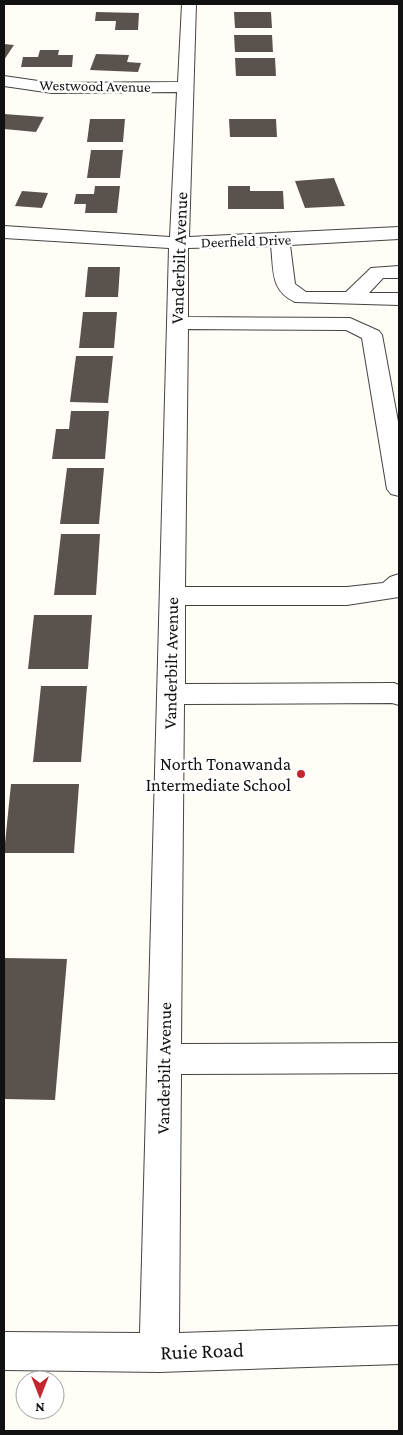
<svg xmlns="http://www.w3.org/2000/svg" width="403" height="1435" font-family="'Crimson Pro',serif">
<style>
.building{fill:#5a524d}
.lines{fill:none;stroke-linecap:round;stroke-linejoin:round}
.minor-casing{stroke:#444;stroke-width:2}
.minor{fill:#fff;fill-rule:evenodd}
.poi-dot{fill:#c4262e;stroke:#fff;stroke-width:2}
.labels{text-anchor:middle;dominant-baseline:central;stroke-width:5;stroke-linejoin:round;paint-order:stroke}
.far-street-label{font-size:15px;fill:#111;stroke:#fff}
.street-label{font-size:18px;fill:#111;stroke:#fff}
.poi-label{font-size:18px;fill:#111;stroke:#fff;text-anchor:end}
.near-street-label{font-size:21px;fill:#111;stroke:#fff}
</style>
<rect width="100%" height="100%" fill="#fffdf5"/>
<!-- building -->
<g class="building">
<path d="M96 12 139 13 138 30H115L116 21H95Z"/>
<path d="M234 12H271L272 28H235Z"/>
<path d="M234 35H272L273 52H235Z"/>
<path d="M4 44 14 45 4 60Z"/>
<path d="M40 50H59L58 55H73L72 67H21L23 57H38Z"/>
<path d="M96 54 129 55 127 62 141 63 138 72 90 70Z"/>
<path d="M235 58H275L276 76H236Z"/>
<path d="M4 114 44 117 36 132 4 129Z"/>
<path d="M90 119H125L123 142H87Z"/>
<path d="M229 119H276L277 137H230Z"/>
<path d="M91 150H123L120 178H87Z"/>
<path d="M334 178 345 206 305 208 295 181Z"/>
<path d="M95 186H120L117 213H85L86 204H74L76 194H94Z"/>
<path d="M228 186H250V191H283L284 209H228Z"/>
<path d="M22 191 48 193 42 208 15 206Z"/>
<path d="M88 267H120L118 297H85Z"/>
<path d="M83 312H117L114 348H79Z"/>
<path d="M76 356H113L108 403 70 402Z"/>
<path d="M71 411H109L105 459H52L56 429H69Z"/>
<path d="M67 468H104L99 524H60Z"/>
<path d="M61 534H100L96 595H54Z"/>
<path d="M34 615H92L88 669H28Z"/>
<path d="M41 686H87L81 762H33Z"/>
<path d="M11 784H79L74 853H4Z"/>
<path d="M4 958 67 959 55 1100 4 1099Z"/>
</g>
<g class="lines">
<!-- minor casing -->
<g class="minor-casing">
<path id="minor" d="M182 4H196L189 237 399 227V239L290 245 295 284 306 292H346L371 268 399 266V278H383L369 293H399V305L295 302C270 290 274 271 271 246L188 248V317L350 318 379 331 382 335 399 427V496L391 494 387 489 362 338 346 330 188 329 185 587H347L383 583 390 577 399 574V597L347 605H185V684L394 683 399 685V705L392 703 184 704 181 1044 399 1043V1073L181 1074 179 1333 399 1326V1364L159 1372 4 1370V1332L140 1333 169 248 4 238V226L170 237 177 92 52 93 4 86V76L52 83 178 82Z"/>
</g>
<!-- minor -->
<use href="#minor" class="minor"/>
</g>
<!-- markers -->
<circle class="poi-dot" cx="301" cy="774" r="5"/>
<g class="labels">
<!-- far-street labels -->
<g class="far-street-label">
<text transform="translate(95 86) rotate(1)">Westwood Avenue</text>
<text transform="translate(246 241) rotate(-2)">Deerfield Drive</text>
</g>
<!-- street labels -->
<g class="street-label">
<text transform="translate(179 258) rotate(-88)">Vanderbilt Avenue</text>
<text transform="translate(171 663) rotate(-89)">Vanderbilt Avenue</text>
<text transform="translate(164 1068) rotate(-89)">Vanderbilt Avenue</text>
</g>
<!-- poi labels -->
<g class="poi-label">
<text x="291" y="764">North Tonawanda<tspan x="291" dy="21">Intermediate School</tspan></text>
</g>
<!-- near-street labels -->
<g class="near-street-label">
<text transform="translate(202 1351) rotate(-2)">Ruie Road</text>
</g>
</g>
<!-- border -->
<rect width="403" height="1435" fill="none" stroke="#111111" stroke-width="10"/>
<!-- north arrow -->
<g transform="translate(40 1395) rotate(180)"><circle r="24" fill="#ffffff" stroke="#a0a0a0"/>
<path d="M0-4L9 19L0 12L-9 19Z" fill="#c4262e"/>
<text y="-8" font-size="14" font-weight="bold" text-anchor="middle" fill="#111111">N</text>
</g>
</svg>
